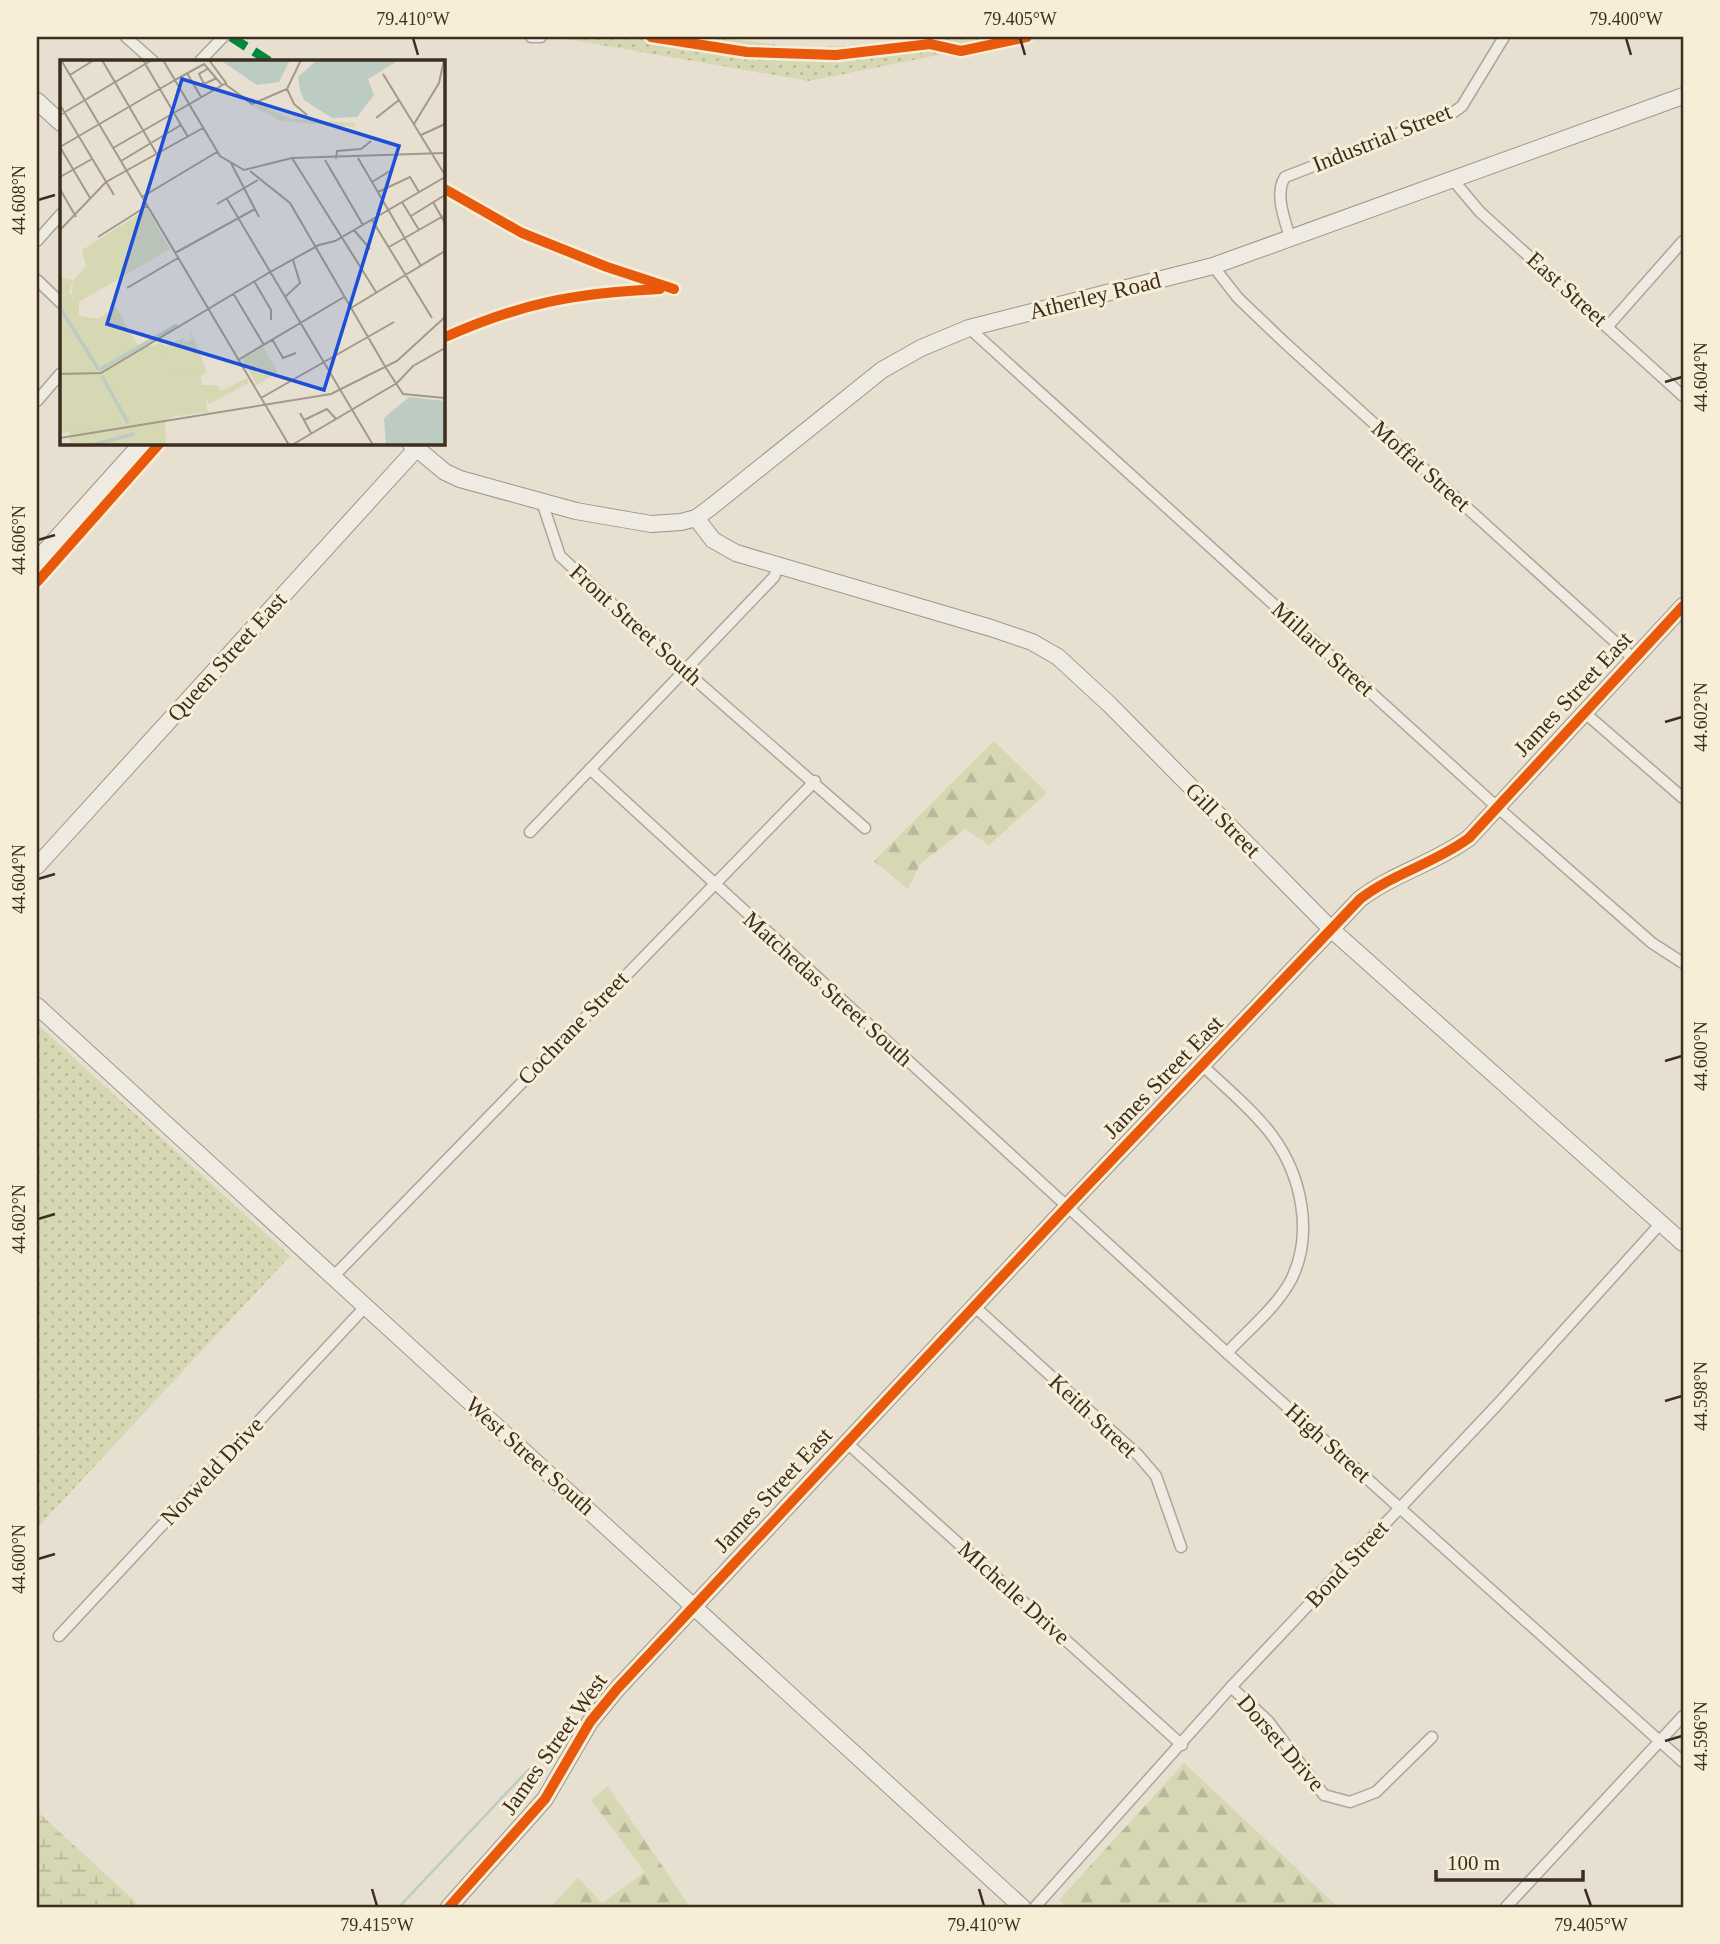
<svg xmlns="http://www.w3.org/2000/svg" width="1720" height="1944" font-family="'Times New Roman',serif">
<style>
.forest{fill:url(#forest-firs)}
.wetland{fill:url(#wetland-marsh)}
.park{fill:url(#park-dots)}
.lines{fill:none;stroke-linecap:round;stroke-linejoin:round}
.stream{stroke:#bcccc2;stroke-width:2.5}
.street-casing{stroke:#ada599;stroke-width:13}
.secondary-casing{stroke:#9c958a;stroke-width:18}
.street{stroke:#efebe3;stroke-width:10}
.secondary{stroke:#efebe3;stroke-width:16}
.quiet{stroke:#00873e;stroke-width:9;stroke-dasharray:18 9;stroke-linecap:butt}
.cycleway-casing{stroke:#f7eed8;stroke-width:15}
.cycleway{stroke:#e8590c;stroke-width:10}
.ticks{fill:none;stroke:#3d2e20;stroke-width:2.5}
.labels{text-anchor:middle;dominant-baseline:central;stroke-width:6;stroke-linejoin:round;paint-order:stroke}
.street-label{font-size:23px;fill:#3d2e20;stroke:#f7eed8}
.inset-river{fill:none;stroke:#bcccc2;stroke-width:3.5}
.inset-road{fill:none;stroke:#a3998a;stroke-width:2}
.view{fill:#1d4ed8;fill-opacity:0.15;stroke:#1d4ed8;stroke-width:3.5}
.inset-edge{fill:none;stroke:#3d2e20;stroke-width:3.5}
.neatline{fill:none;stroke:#3d2e20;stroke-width:2.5}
.ticks-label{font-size:18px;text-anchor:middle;fill:#3d2e20}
</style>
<defs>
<pattern id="forest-firs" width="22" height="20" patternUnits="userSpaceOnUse" patternTransform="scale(1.75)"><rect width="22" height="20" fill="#d6d7b3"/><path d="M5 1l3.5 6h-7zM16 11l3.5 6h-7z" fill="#b9b99a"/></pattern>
<pattern id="wetland-marsh" width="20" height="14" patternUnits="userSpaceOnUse" patternTransform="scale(1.75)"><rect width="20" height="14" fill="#d6d7b3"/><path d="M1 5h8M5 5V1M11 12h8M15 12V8" fill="none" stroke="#b9b99a"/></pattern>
<pattern id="park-dots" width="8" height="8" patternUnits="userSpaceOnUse" patternTransform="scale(1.75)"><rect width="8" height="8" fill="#d6d7b3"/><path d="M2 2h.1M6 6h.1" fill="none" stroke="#b9b99a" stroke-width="1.8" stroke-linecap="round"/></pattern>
</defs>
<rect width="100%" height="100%" fill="#e7e0d1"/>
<!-- forest -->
<g class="forest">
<path d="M994 741 1047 793 989 845 965 829 920 864 908 889 874 861Z"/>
<path d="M1184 1763 1338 1907H1067L1059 1900Z"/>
<path d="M608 1786 690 1907H550L578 1878 602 1903 645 1872 591 1800Z"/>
</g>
<!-- wetland -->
<path class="wetland" d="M37 1811 141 1907H37Z"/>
<!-- park -->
<g class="park">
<path d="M555 37H717L802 48 882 44 921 37H1028L809 81Z"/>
<path d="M37 1024 290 1256 37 1528Z"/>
</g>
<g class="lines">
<!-- stream -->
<path class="stream" d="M399 1907 529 1769"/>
<!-- street casing -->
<g class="street-casing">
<g id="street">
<path d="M126 37 153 61"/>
<path d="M531 37H541"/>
<path d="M200 61 223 37"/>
<path d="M1453 180 1480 212 1683 396"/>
<path d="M1290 238C1285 220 1274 194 1285 177L1454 112 1462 106 1504 37"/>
<path d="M37 241 61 214"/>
<path d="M1213 266 1238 298 1284 342 1634 659"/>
<path d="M37 280 61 303"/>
<path d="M1608 326 1683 241"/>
<path d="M969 328 1497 807 1652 943 1683 963"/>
<path d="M37 401 61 373"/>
<path d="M542 502 560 556 675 662 865 828"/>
<path d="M1585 713 1683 798"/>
<path d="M590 769 1227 1353 1683 1762"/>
<path d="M530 832 774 577 779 565"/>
<path d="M1203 1066C1226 1088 1252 1109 1271 1134 1302 1175 1314 1234 1291 1280 1276 1308 1248 1330 1227 1353"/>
<path d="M333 1277 815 781"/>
<path d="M974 1306 1138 1455 1156 1476 1181 1547"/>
<path d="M846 1442 1182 1745"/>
<path d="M59 1636 365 1307"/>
<path d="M1231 1687 1268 1721 1324 1795 1350 1802 1376 1792 1432 1737"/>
<path d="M1035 1907 1231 1687 1497 1405 1661 1223"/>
<path d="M1506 1907 1683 1716"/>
</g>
</g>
<!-- secondary casing -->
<g class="secondary-casing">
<g id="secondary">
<path d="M37 101 61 123"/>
<path d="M410 443 445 472 460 479 576 511 651 524 681 522 696 518 711 507 882 370 921 348 969 328 1213 266 1683 96"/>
<path d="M696 518 713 540 736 553 991 628 1032 642 1058 657 1110 705 1332 930 1683 1243"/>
<path d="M37 560 142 443"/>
<path d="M37 866 417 448"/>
<path d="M37 1006 1022 1907"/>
<path d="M449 1907 545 1799 590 1722 617 1689 1067 1207 1360 899C1394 873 1435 863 1469 838L1683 606"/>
</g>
</g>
<!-- street -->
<use href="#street" class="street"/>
<!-- secondary -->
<use href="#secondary" class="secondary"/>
<!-- quiet -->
<path class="quiet" d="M231 37 269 61"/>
<!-- cycleway casing -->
<g class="cycleway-casing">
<g id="cycleway">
<path d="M651 37 747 52 836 55 930 44 961 51 1027 37"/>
<path d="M443 188 522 233 607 267 674 289"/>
<path d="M443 338C521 303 575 293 660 289"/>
<path d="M37 582 160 443"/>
<path d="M449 1907 545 1799 590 1722 617 1689 1067 1207 1360 899C1394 873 1435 863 1469 838L1683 606"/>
</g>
</g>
<!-- cycleway -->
<use href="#cycleway" class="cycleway"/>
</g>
<!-- ticks -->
<path class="ticks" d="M413 38 418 55M1020 38 1025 55M1626 38 1631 55M38 200 55 195M1665 382 1682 377M38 540 55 535M1665 722 1682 717M38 879 55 874M1665 1061 1682 1056M38 1219 55 1214M1665 1401 1682 1396M38 1559 55 1554M1665 1741 1682 1736M372 1889 377 1906M979 1889 984 1906M1585 1889 1591 1906"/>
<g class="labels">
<!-- street labels -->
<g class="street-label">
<text transform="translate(1382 138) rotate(-22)">Industrial Street</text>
<text transform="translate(1567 289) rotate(42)">East Street</text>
<text transform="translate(1095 296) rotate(-14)">Atherley Road</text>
<text transform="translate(1421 466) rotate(42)">Moffat Street</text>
<text transform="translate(636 625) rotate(42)">Front Street South</text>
<text transform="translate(1323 649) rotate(42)">Millard Street</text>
<text transform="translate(227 657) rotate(-48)">Queen Street East</text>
<text transform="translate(1573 694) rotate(-47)">James Street East</text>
<text transform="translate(1223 820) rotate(45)">Gill Street</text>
<text transform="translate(828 989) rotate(42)">Matchedas Street South</text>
<text transform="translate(573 1028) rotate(-46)">Cochrane Street</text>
<text transform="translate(1163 1077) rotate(-46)">James Street East</text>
<text transform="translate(1093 1416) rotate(43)">Keith Street</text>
<text transform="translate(1328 1443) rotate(42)">High Street</text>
<text transform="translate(530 1456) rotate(42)">West Street South</text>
<text transform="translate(212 1471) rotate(-47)">Norweld Drive</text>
<text transform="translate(773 1490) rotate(-47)">James Street East</text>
<text transform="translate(1347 1564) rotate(-47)">Bond Street</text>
<text transform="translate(1014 1593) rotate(42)">MIchelle Drive</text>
<text transform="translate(1281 1743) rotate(49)">Dorset Drive</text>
<text transform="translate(554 1744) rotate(-55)">James Street West</text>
</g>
</g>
<!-- overview -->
<g transform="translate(60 60)">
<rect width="385" height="385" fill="#e7e0d1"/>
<path d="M0 228 19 242V256L38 259 56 247 77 284 90 287 101 282 106 287 123 278 125 282 131 280 130 268 147 312 139 318V325H157L161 331 187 318 189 323 149 344 145 337 105 361 106 385H11L9 372 0 373ZM203 287 218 312 197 325 182 299Z" fill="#d6d7b3"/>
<path d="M1 218 13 220 9 233 19 242V256L38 259 56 247 76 285 104 287 102 296 113 311 139 310 148 352 0 371Z" fill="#d6d7b3"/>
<path d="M196 44 232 59 295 63 294 67 221 61 191 45ZM87 149 110 189 19 242 11 240 13 221 26 206 22 190Z" fill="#d6d7b3"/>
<path d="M160 0H230L219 22 197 25ZM257 0H339L308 19 314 35 297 57 272 58 244 40 240 30 238 17ZM349 337 385 341V385H326L324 358Z" fill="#bcccc2"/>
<path class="inset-river" d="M0 248 39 310M39 310 117 265M42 316 68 363M32 385 74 374"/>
<path class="inset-road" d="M1 0 39 64M42 0 98 96M83 0 128 77M103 0 160 96 184 110 232 98 385 93M149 8 139 14 144 24 157 18M127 13 141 37M323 14 385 115M10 15 34 0M115 20 144 4 162 25M165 24 192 44 227 29 241 0M227 29 234 44 247 55M0 45 54 135M0 55 92 0M316 58 339 40M39 64 229 385M354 64 379 23 384 0M361 75 385 64M0 87 30 138M0 87 115 20M53 88 166 23 149 0M232 98 316 232M298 98 361 206M276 99 277 91 301 89 311 81M265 100 303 165M61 101 121 65M171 103 199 157M190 111 230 143 326 308M0 117 32 99M312 122 330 111M0 129 16 157M318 132 350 117 359 132M82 137 157 92M167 139 313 385M342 142 359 170M373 142 385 163M157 144 198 120M351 156 385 135M312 160 372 258M0 170 46 122 143 68M294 170 310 189M38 177 87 146M329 187 385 155M115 193 195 149M194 221 211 250V260M67 228 118 198M173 233 204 285M225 237 240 223 233 200M291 248 385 191M212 279 223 298 236 293M178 300 284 237M326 308 343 334 385 338M0 314 41 313 210 212 259 185 275 181 385 117M201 338 334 262M240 353 251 373M244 360 267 349 276 359M0 378 271 334 337 301 385 257M232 385 337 323 353 306 385 288"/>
<path class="view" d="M122 19 339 86 264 330 47 264Z"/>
<rect width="385" height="385" class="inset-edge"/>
</g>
<!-- border -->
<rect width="1720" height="1944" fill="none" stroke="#f7eed8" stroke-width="77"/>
<!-- scale -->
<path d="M1436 1870v10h147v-10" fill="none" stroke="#3d2e20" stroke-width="3.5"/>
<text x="1447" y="1870" font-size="21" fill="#3d2e20" stroke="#f7eed8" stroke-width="5" paint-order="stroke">100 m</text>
<rect x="38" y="38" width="1644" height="1868" class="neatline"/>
<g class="ticks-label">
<text x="413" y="25">79.410°W</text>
<text x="1020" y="25">79.405°W</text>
<text x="1626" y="25">79.400°W</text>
<text transform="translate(19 200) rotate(-90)" y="6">44.608°N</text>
<text transform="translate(1701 377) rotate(-90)" y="6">44.604°N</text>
<text transform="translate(19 540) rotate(-90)" y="6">44.606°N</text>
<text transform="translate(1701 717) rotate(-90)" y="6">44.602°N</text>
<text transform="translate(19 879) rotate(-90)" y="6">44.604°N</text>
<text transform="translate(1701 1056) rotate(-90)" y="6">44.600°N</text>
<text transform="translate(19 1219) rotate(-90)" y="6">44.602°N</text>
<text transform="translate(1701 1396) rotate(-90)" y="6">44.598°N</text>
<text transform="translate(19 1559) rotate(-90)" y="6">44.600°N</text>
<text transform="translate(1701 1736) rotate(-90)" y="6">44.596°N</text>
<text x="377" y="1931">79.415°W</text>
<text x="984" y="1931">79.410°W</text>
<text x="1591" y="1931">79.405°W</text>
</g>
</svg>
